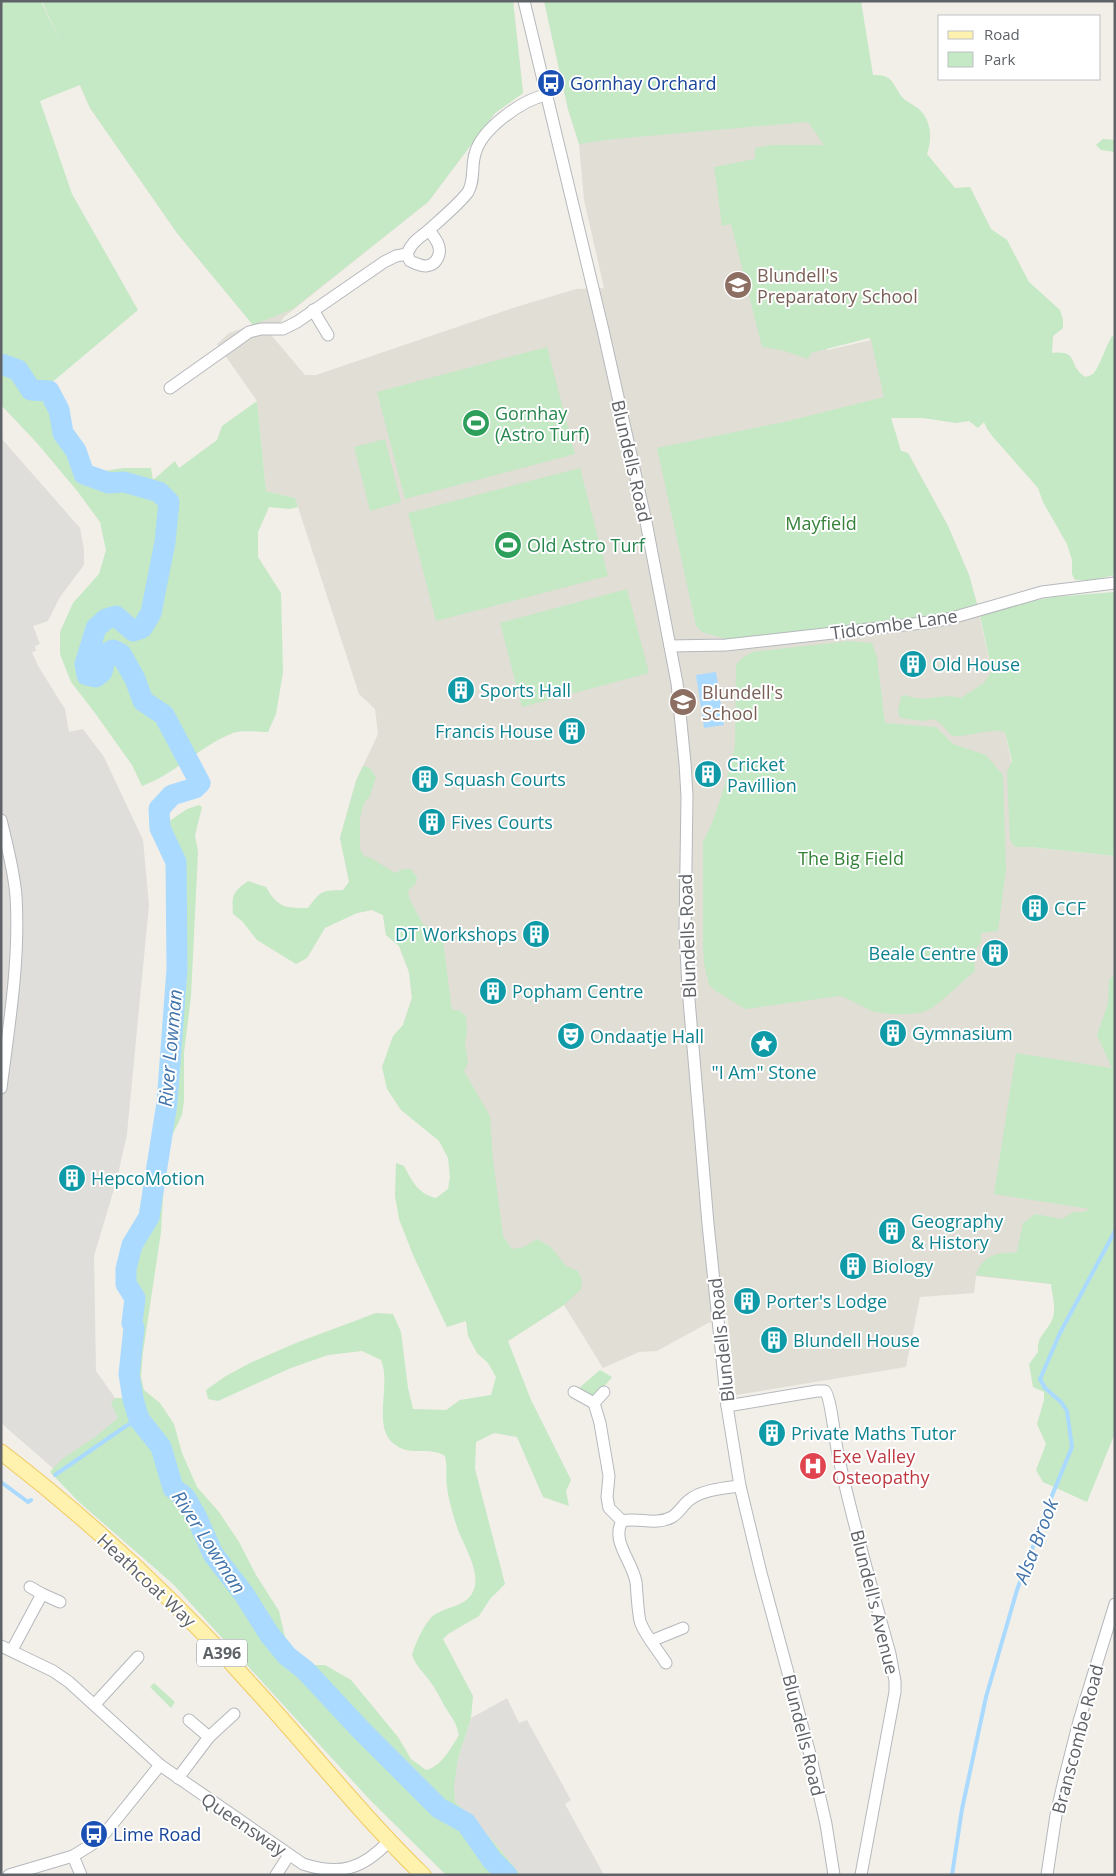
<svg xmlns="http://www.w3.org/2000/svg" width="1116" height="1876" font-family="'Open Sans',sans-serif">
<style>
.industrial{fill:#e0deda}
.education{fill:#e1ded6;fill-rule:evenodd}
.green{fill:#c5e8c5}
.water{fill:#aadaff}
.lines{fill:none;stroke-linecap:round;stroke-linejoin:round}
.stream{stroke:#aadaff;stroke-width:4}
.river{stroke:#aadaff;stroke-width:21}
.minor-casing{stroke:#b5b8bc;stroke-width:13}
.major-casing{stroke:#f2c960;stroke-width:17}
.minor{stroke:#fff;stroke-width:11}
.major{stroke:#fff2af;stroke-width:15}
.labels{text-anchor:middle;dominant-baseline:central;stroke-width:4;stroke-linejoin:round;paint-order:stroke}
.shield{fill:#fff;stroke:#8f9295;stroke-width:1}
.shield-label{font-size:16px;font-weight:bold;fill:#5f6368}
.transit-label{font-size:18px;fill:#164399;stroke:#fff;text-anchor:start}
.education-label{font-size:18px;fill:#785e54;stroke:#fff;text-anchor:start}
.leisure-label{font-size:18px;fill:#27864d;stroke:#fff;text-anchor:start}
.street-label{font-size:18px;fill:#5f6368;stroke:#fff}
.park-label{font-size:18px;fill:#348238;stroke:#fff}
.culture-label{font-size:18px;fill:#0d838f;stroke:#fff;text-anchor:start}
.health-label{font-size:18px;fill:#be3a42;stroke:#fff;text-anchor:start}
.water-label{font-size:19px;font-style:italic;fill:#4174aa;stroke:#fff}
</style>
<rect width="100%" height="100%" fill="#f1efe8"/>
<!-- industrial -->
<g class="industrial">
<path d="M1 438 80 528 84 549V565L60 597 48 621 33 626 40 644 35 646 36 651 32 652 38 666 65 709 69 732 83 729 104 757 143 840 149 905 127 1134 117 1179 94 1256 96 1371 133 1423 71 1484 1 1423Z"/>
<path d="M507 1698 519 1723 527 1720 571 1800 565 1804 604 1875H521L476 1821 455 1802 453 1785 458 1759 471 1718Z"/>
</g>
<!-- education -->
<path class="education" d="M42 1H513L523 93 495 113 428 202 284 317 272 336 305 375H316L516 307 576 289 604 288 584 200 579 144 568 109 544 1H861L884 397 901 451 908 453 948 526 969 575 977 604 1030 847 1115 856V1202L1080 1287 976 1276 974 1293 920 1297 906 1367 736 1395 728 1320 708 1323 657 1351 639 1352 603 1368 564 1305 508 1341 456 1161 403 1025 412 998 409 972 399 946 386 935 383 915 372 910 357 913 340 838 356 781 378 734 375 709 359 694 295 498 266 491 257 401 217 344 229 333 253 325 177 233 90 108ZM847 240 871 340 828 350 827 349Z"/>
<!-- green -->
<g class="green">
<path d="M1 1H41L62 46 42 1H513L523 93 495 113 428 202 293 309 253 325 177 233 90 108 80 85 40 101 72 194 138 310 50 384 80 450 97 472 124 468H151L153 480 175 461 179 468 217 440 222 426 257 401 266 491 295 498 298 507 290 509 269 507 258 532V557L281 593 283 672 276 714 268 732C258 732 243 730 233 733 200 746 175 774 142 786L132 765 95 713 71 682 60 654V632L73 603 99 574 106 550 100 522 78 492 37 443 1 405Z"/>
<path d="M544 1H861L873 75C895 74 892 86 904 99 909 103 916 106 920 110 932 123 932 139 927 154L955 188 970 187 991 229 1007 240 1029 282 1060 310 1063 320V328L1053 336 1052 353C1080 350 1067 365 1085 377 1087 376 1090 376 1093 374 1098 370 1107 344 1112 336L1115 338V575L1093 580H1075L1072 574V560L1067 544 1043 502 1038 488 993 437 987 429 984 422 978 428 969 421 956 423 923 418H891L901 451 908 453 948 526 969 575 977 604 946 614 900 621 726 639 702 632 696 626 657 448 784 422 884 397 871 340 869 338 811 353 808 359 781 350 762 347 731 224 722 226 714 167 755 159V148L771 145H824L808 122 614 139 579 144 568 109Z"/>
<path d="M1103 139 1115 140V152L1101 150 1096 145Z"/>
<path d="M547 347 575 454 405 499 377 392Z"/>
<path d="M385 439 401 502 370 511 354 447Z"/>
<path d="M580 468 608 576 436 621 408 513Z"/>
<path d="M627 589 649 673 522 707 500 623Z"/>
<path d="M1115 592V856L1030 847H1015L1010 840 1007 772 1012 761 1005 732C988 728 971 737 952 736L941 724 934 719 924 721 900 718 898 711 901 697 905 695C927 704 941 692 961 698L984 683 992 671 980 616 1017 604 1053 597Z"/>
<path d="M849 641 872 643 877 657 885 723 936 727 953 744 986 755 1003 775 1006 870 998 931 981 933V942L974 952 975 971C960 983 946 999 930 1009 919 1016 885 1015 872 1011 861 1006 852 1000 840 996L745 1009 716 991 709 985 704 964 703 948V842L712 823 725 785 735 746 736 665 741 659 752 652Z"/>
<path d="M363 766 370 768 376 777 370 796 364 803 360 818V849L364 856 371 858 395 873 403 869H411L417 877 416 883 408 891 410 900 423 924 442 934 452 1010H459L466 1016 467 1032 465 1042 468 1063 464 1071 490 1116 493 1159 503 1236 512 1249 524 1247 537 1239 551 1247 566 1266 578 1271 582 1280 581 1289 564 1305 508 1341 531 1400 571 1480 566 1491 569 1506 543 1497 517 1437 494 1433 476 1442 475 1469 505 1584 490 1599 479 1616 448 1634 443 1639 473 1696 471 1718 458 1759 454 1787 455 1802 476 1821 521 1875H446L371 1801 173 1584 79 1502 50 1472 62 1459 95 1437 118 1418 111 1404 115 1398H125L136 1393 133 1380 139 1334 137 1323 138 1291 132 1280 134 1254 152 1217 166 1132 171 1111 181 945V872L178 851 169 837 168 822 187 809 199 805 202 807 195 835 198 852 191 996 184 1053V1100L182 1115 170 1140 165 1162 161 1232 143 1352 141 1377 144 1390 160 1403 174 1424 182 1453 197 1487 219 1512 239 1542 256 1575 279 1611 288 1650 308 1665H325L351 1680 398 1737 411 1759 426 1770C441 1767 451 1748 459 1735 455 1719 453 1720 445 1707 440 1698 436 1689 429 1680 422 1671 416 1666 412 1655 415 1644 425 1622 434 1615 443 1609 456 1607 465 1601 490 1583 463 1546 457 1527 453 1514 448 1499 447 1486 445 1476 448 1467 445 1456 429 1446 412 1456 397 1446 370 1430 392 1386 381 1360L362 1351 328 1355 291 1368 218 1401 208 1399 206 1390 226 1376 250 1363 296 1343 376 1313 393 1314 401 1332 408 1388 413 1409 446 1410 460 1400 491 1395 496 1377 488 1363 477 1353 468 1336 466 1321 447 1327 413 1255 399 1219 395 1196 396 1163 404 1166C412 1181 418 1194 436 1198L448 1189 450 1177 448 1158 439 1141 401 1110 387 1089 382 1067 393 1036 403 1025 412 998 409 972 399 946 386 935 383 915 372 910 357 913 325 928 307 958 296 964 257 940 242 921 233 914C232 895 232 893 248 881L266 887C278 908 285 908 308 908 322 890 320 891 343 890L349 882 340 838 356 781Z"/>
<path d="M1115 974V1433L1087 1502 1043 1482 1036 1470 1046 1444 1037 1424 1044 1400V1392L1033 1387 1029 1364 1038 1352C1037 1336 1046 1333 1052 1320 1057 1309 1052 1295 1051 1284L976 1275C981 1257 997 1251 1014 1253L1017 1251 1023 1223 1035 1214 1062 1219 1073 1212H1083L1090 1209 994 1194 1016 1053 1112 1068 1097 1035 1108 1003 1109 980Z"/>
<path d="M600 1370 612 1377 599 1393 586 1397 578 1389Z"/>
<path d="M154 1683 175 1702 171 1708 150 1687Z"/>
</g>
<!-- water -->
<path class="water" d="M716 672 724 725 704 728 696 675Z"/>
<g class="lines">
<!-- stream -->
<g class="stream">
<path d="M55 1475 126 1426 139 1419"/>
<path d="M1 1482 28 1502 31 1500"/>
<path d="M952 1875 962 1809 986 1697 1017 1590 1051 1498 1072 1447 1067 1411 1061 1402 1045 1388 1040 1379 1060 1333 1115 1231"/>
</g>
<!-- river -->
<path class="river" d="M1 364 18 370 31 390 49 391 59 410 63 433 76 451 84 474 109 483 124 482 159 492 169 502 165 542 151 613 142 628 133 631 116 616 106 619 96 628 85 664 87 675 96 677 102 672 107 653 113 650 121 654 135 679 143 701 164 715 200 783 195 788 172 795 159 809 160 828 176 862 177 969 167 1103 149 1217 132 1245 126 1269V1284L135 1298 132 1323 134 1328 129 1374 133 1399 139 1419 161 1447 173 1488 185 1497 196 1516 213 1554 244 1594 269 1634 287 1656 305 1670 360 1729 439 1808 466 1823 492 1860 507 1875"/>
<!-- minor casing -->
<g class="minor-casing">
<g id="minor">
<path d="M524 1 603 330 646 522 677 683 685 763 687 796 685 931 688 988 708 1224 727 1406 740 1486 761 1573 811 1758 826 1824 834 1875"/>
<path d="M407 254 410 261C415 263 420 266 426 266 437 265 442 253 438 244 436 239 432 234 429 230"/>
<path d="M313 310 328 335"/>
<path d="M170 388 249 332 261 329H283L297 322 384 262 396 256 407 254C412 241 420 238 430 229 441 219 459 204 468 192 475 180 471 167 475 154 481 129 522 100 546 95"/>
<path d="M670 646 726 645 922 623 948 619 1042 592 1115 583"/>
<path d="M1 820C7 845 14 871 16 896 20 960 9 1025 1 1088"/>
<path d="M574 1392 594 1403 604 1392"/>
<path d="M594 1403 600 1423 609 1476 607 1497 609 1508 622 1521C638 1517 656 1526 672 1517 679 1513 682 1506 688 1501 700 1490 724 1488 740 1486"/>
<path d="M727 1406 817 1391H825C831 1397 835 1442 838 1454 852 1521 872 1588 890 1654L895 1681V1692L861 1875"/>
<path d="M622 1521C611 1542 632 1560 636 1582 637 1592 638 1618 641 1624 647 1638 658 1650 666 1663"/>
<path d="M42 1594 60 1602"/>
<path d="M651 1641 683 1628"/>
<path d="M1 1646 53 1671 69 1682 160 1765 303 1864C340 1876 363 1869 389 1841"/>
<path d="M12 1650 42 1594 30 1587"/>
<path d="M95 1704 138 1657"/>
<path d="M189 1720 209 1737"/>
<path d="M178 1778 209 1737 234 1714"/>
<path d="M73 1856 81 1875"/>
<path d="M9 1875 73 1856 91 1845 106 1832 160 1765"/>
<path d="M276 1875 289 1855"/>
<path d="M1047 1875 1056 1815 1064 1780 1079 1721 1115 1604"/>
</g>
</g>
<!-- major casing -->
<g class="major-casing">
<path id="major" d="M1 1452C92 1522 177 1602 253 1687 310 1749 362 1816 423 1875"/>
</g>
<!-- minor -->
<use href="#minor" class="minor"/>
<!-- major -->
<use href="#major" class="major"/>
</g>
<!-- icons -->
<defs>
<g id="bus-disc" transform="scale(1.4375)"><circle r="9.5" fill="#1a4fb4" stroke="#fff"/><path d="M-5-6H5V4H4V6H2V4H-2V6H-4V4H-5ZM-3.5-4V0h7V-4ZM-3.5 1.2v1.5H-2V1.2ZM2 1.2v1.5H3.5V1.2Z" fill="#fff"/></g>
<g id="school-disc" transform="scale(1.4375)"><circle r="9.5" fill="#8d6e63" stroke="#fff"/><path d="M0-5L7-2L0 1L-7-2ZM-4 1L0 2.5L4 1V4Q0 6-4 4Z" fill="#fff"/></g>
<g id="stadium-disc" transform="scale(1.4375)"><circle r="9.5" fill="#2e9e5b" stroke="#fff"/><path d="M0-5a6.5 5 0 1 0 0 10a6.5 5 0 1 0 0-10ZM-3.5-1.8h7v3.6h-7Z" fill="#fff"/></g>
<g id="building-disc" transform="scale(1.4375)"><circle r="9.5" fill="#0f9aa8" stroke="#fff"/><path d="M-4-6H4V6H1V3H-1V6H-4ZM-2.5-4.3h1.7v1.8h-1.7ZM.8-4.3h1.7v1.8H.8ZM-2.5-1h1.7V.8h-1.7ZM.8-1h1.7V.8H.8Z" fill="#fff"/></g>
<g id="theatre-disc" transform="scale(1.4375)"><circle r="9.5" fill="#0f9aa8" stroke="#fff"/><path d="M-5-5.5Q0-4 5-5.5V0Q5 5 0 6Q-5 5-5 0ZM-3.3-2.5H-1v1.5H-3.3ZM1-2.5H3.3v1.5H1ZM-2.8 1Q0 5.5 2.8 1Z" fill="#fff"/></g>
<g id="sight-disc" transform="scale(1.4375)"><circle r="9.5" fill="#0f9aa8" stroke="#fff"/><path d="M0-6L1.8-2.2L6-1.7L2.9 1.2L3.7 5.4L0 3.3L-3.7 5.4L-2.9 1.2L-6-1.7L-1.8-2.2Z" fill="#fff"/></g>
<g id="hospital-disc" transform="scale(1.4375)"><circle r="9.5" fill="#e0444e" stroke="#fff"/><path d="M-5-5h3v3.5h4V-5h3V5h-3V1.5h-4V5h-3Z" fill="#fff"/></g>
</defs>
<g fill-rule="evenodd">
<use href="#bus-disc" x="551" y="83"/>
<use href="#school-disc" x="738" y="285"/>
<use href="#stadium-disc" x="476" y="423"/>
<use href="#stadium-disc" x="508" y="545"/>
<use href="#building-disc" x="913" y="664"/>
<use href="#building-disc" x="461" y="690"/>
<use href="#school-disc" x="683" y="702"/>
<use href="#building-disc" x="572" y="731"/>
<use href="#building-disc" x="708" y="774"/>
<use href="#building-disc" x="425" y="779"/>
<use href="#building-disc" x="432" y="822"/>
<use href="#building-disc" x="1035" y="908"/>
<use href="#building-disc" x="536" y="934"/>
<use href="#building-disc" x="995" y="953"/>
<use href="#building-disc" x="493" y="991"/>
<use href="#building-disc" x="893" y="1033"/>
<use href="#theatre-disc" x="571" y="1036"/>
<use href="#sight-disc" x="764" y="1044"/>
<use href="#building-disc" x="72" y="1178"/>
<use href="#building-disc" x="892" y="1231"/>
<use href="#building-disc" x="853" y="1266"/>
<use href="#building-disc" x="747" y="1301"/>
<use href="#building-disc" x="774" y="1340"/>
<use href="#building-disc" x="772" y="1433"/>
<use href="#hospital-disc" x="813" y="1466"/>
<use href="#bus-disc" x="94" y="1834"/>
</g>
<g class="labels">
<!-- shield labels -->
<rect class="shield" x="197" y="1639.5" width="50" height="27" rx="4"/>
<g class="shield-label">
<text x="222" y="1653">A396</text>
</g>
<!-- transit labels -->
<g class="transit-label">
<text x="570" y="83">Gornhay Orchard</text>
<text x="113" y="1834">Lime Road</text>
</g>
<!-- education labels -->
<g class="education-label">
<text x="757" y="275">Blundell's<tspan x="757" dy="21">Preparatory School</tspan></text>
<text x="702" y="692">Blundell's<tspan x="702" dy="21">School</tspan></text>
</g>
<!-- leisure labels -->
<g class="leisure-label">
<text x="495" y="413">Gornhay<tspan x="495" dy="21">(Astro Turf)</tspan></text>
<text x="527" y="545">Old Astro Turf</text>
</g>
<!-- street labels -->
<g class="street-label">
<text transform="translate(632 461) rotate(77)">Blundells Road</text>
<text transform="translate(894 624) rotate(-8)">Tidcombe Lane</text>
<text transform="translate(687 936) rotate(-92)">Blundells Road</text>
<text transform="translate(721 1340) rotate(-96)">Blundells Road</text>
<text transform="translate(147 1580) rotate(43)">Heathcoat Way</text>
<text transform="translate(875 1602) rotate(76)">Blundell's Avenue</text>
<text transform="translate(804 1735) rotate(76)">Blundells Road</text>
<text transform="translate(1077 1739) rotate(-75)">Branscombe Road</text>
<text transform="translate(244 1824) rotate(34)">Queensway</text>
</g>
<!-- park labels -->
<g class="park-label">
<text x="821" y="523">Mayfield</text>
<text x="851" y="858">The Big Field</text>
</g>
<!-- culture labels -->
<g class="culture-label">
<text x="932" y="664">Old House</text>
<text x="480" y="690">Sports Hall</text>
<text x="553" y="731" text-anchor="end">Francis House</text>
<text x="727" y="764">Cricket<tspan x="727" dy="21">Pavillion</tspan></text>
<text x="444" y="779">Squash Courts</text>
<text x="451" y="822">Fives Courts</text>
<text x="1054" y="908">CCF</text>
<text x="517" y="934" text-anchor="end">DT Workshops</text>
<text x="976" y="953" text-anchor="end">Beale Centre</text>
<text x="512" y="991">Popham Centre</text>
<text x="912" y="1033">Gymnasium</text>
<text x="590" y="1036">Ondaatje Hall</text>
<text x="764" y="1072" text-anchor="middle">"I Am" Stone</text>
<text x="91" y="1178">HepcoMotion</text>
<text x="911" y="1221">Geography<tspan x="911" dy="21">&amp; History</tspan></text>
<text x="872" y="1266">Biology</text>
<text x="766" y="1301">Porter's Lodge</text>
<text x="793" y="1340">Blundell House</text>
<text x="791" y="1433">Private Maths Tutor</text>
</g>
<!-- health labels -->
<g class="health-label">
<text x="832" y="1456">Exe Valley<tspan x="832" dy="21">Osteopathy</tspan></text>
</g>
<!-- water labels -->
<g class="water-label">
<text transform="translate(170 1048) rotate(-85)">River Lowman</text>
<text transform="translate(1036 1541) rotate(-69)">Alsa Brook</text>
<text transform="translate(209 1542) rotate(57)">River Lowman</text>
</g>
</g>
<!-- border -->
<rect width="1116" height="1876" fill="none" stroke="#5f6368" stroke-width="5"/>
<!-- legend -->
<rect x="938" y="15" width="162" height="65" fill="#ffffff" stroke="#bfc1c3"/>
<rect x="948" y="31" width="25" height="8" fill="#fff2af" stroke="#bfc1c3"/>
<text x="984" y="40" font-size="15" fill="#5f6368">Road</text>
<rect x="948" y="52" width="25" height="15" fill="#c5e8c5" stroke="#bfc1c3"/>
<text x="984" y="65" font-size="15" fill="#5f6368">Park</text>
</svg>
